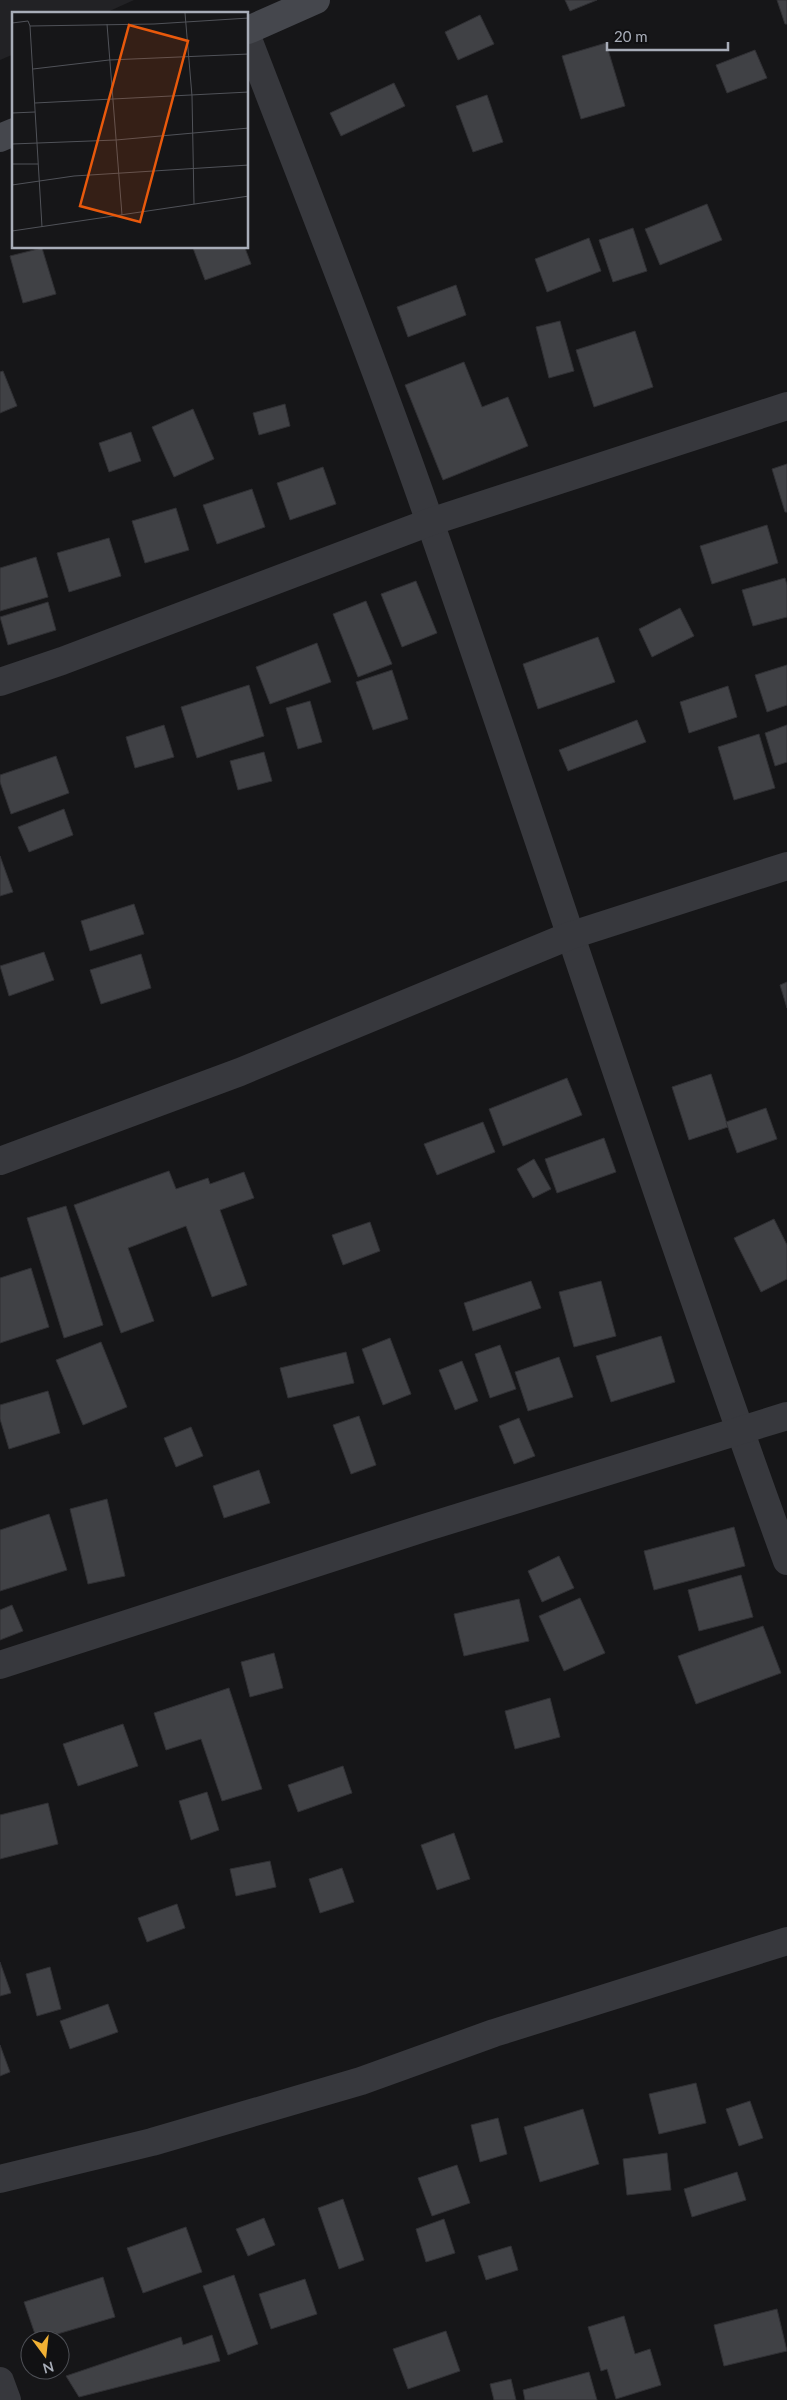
<svg xmlns="http://www.w3.org/2000/svg" width="787" height="2400" font-family="Lato,sans-serif">
<style>
.built{fill:#222225}
.building{fill:#404145;stroke:#303034}
.lines{fill:none;stroke-linecap:round;stroke-linejoin:round}
.street{stroke:#37383d;stroke-width:28}
.secondary{stroke:#45474d;stroke-width:28}
.inset-road{fill:none;stroke:#505258;stroke-width:1}
.view{fill:#e8590c;fill-opacity:0.15;stroke:#e8590c;stroke-width:2.5}
.inset-edge{fill:none;stroke:#a8adb8;stroke-width:2.5}
</style>
<rect width="100%" height="100%" fill="#161618"/>
<!-- built -->
<path class="built" d="M0 0H134L103 14H14V54L0 60Z"/>
<!-- building -->
<g class="building">
<path d="M565 0H597L570 11Z"/>
<path d="M777 0H787V24H785Z"/>
<path d="M480 15 494 44 458 60 445 32Z"/>
<path d="M606 43 625 106 581 119 562 56Z"/>
<path d="M755 50 767 78 727 93 716 65Z"/>
<path d="M394 83 405 106 341 136 330 113Z"/>
<path d="M487 95 503 142 473 152 456 106Z"/>
<path d="M707 204 722 240 660 265 645 229Z"/>
<path d="M633 228 647 271 613 282 599 240Z"/>
<path d="M589 238 601 271 547 292 535 259Z"/>
<path d="M42 248 56 294 23 303 10 256Z"/>
<path d="M193 248H245L251 264 205 280Z"/>
<path d="M456 285 466 315 408 337 397 307Z"/>
<path d="M560 321 574 371 549 378 536 327Z"/>
<path d="M635 331 653 387 594 407 576 350Z"/>
<path d="M464 362 482 407 508 397 528 446 443 480 405 385Z"/>
<path d="M3 371 17 406 0 413V372Z"/>
<path d="M285 404 290 426 259 435 253 413Z"/>
<path d="M193 409 214 459 174 477 152 427Z"/>
<path d="M131 432 141 461 109 472 99 443Z"/>
<path d="M787 464V512H785L772 469Z"/>
<path d="M323 467 336 504 290 520 277 483Z"/>
<path d="M252 489 265 527 217 544 203 505Z"/>
<path d="M176 508 189 550 145 563 132 521Z"/>
<path d="M767 525 778 563 712 584 700 546Z"/>
<path d="M109 538 121 576 69 592 57 553Z"/>
<path d="M36 557 48 597 0 611V568Z"/>
<path d="M785 578 787 585V617L753 626 742 590Z"/>
<path d="M416 581 437 633 402 647 381 594Z"/>
<path d="M366 601 392 664 358 677 333 614Z"/>
<path d="M48 602 56 630 8 645 0 617Z"/>
<path d="M680 608 694 636 652 657 639 629Z"/>
<path d="M598 637 615 682 538 709 523 664Z"/>
<path d="M317 643 331 682 270 704 256 667Z"/>
<path d="M787 665V705L767 712 755 675Z"/>
<path d="M392 670 408 719 373 730 356 682Z"/>
<path d="M249 685 264 736 197 758 181 707Z"/>
<path d="M728 686 737 717 689 733 680 702Z"/>
<path d="M310 701 322 742 298 749 286 708Z"/>
<path d="M637 720 646 742 568 771 559 750Z"/>
<path d="M164 725 174 757 135 768 126 737Z"/>
<path d="M787 725V762L775 766 765 733Z"/>
<path d="M759 734 775 788 734 800 718 747Z"/>
<path d="M264 752 272 781 238 790 230 761Z"/>
<path d="M56 756 69 793 11 814 0 782V775Z"/>
<path d="M64 809 73 835 29 852 18 827Z"/>
<path d="M0 856 13 892 0 896Z"/>
<path d="M134 904 144 934 90 951 81 921Z"/>
<path d="M44 952 54 980 9 996 0 966Z"/>
<path d="M141 954 151 988 101 1004 90 970Z"/>
<path d="M787 982V1008L780 985Z"/>
<path d="M711 1074 728 1127 689 1140 672 1087Z"/>
<path d="M567 1078 582 1115 503 1146 489 1109Z"/>
<path d="M766 1108 777 1139 737 1153 726 1122Z"/>
<path d="M483 1122 495 1152 437 1175 424 1144Z"/>
<path d="M604 1138 616 1172 557 1193 545 1159Z"/>
<path d="M534 1159 551 1189 533 1198 517 1169Z"/>
<path d="M169 1171 176 1189 208 1178 210 1184 244 1172 254 1198 220 1210 247 1285 212 1297 186 1226 128 1248 154 1321 121 1333 74 1205Z"/>
<path d="M66 1206 103 1325 64 1338 27 1218Z"/>
<path d="M774 1219 787 1245V1279L761 1292 734 1238Z"/>
<path d="M370 1222 380 1251 343 1265 332 1235Z"/>
<path d="M31 1268 49 1327 0 1343V1278Z"/>
<path d="M531 1281 541 1308 473 1331 464 1303Z"/>
<path d="M601 1281 616 1336 574 1347 559 1292Z"/>
<path d="M661 1336 675 1382 611 1402 596 1356Z"/>
<path d="M390 1338 411 1394 383 1405 362 1349Z"/>
<path d="M101 1342 127 1407 83 1425 56 1360Z"/>
<path d="M500 1345 516 1389 490 1398 475 1354Z"/>
<path d="M346 1352 354 1383 288 1398 280 1368Z"/>
<path d="M559 1357 573 1397 528 1411 515 1372Z"/>
<path d="M462 1361 478 1401 455 1410 439 1370Z"/>
<path d="M48 1391 60 1433 9 1449 0 1419V1405Z"/>
<path d="M359 1416 376 1465 351 1474 333 1425Z"/>
<path d="M519 1418 535 1456 514 1464 499 1426Z"/>
<path d="M191 1427 203 1456 176 1467 164 1438Z"/>
<path d="M259 1470 270 1503 224 1518 213 1486Z"/>
<path d="M107 1499 125 1576 88 1584 70 1509Z"/>
<path d="M49 1514 67 1570 0 1591V1530Z"/>
<path d="M734 1527 745 1566 654 1590 644 1551Z"/>
<path d="M559 1556 574 1588 542 1602 528 1571Z"/>
<path d="M741 1575 753 1617 699 1631 688 1590Z"/>
<path d="M580 1598 605 1653 564 1671 539 1616Z"/>
<path d="M519 1599 529 1641 464 1656 454 1614Z"/>
<path d="M12 1605 23 1631 0 1640V1610Z"/>
<path d="M763 1626 781 1673 696 1704 678 1656Z"/>
<path d="M274 1653 283 1688 250 1697 241 1662Z"/>
<path d="M229 1688 262 1789 222 1801 201 1739 166 1750 154 1713Z"/>
<path d="M550 1698 560 1737 515 1749 505 1711Z"/>
<path d="M123 1724 138 1766 78 1786 63 1744Z"/>
<path d="M343 1766 352 1793 298 1812 288 1785Z"/>
<path d="M207 1792 219 1830 191 1840 179 1801Z"/>
<path d="M48 1803 58 1844 0 1859V1815Z"/>
<path d="M454 1833 470 1879 437 1890 421 1845Z"/>
<path d="M270 1861 276 1887 236 1896 230 1869Z"/>
<path d="M342 1868 354 1902 320 1913 309 1879Z"/>
<path d="M177 1904 185 1928 147 1942 138 1918Z"/>
<path d="M0 1962 11 1993 0 1996Z"/>
<path d="M50 1967 61 2009 37 2016 26 1974Z"/>
<path d="M108 2004 118 2032 70 2049 60 2021Z"/>
<path d="M0 2045 10 2072 0 2076Z"/>
<path d="M696 2083 706 2123 659 2134 649 2094Z"/>
<path d="M750 2101 763 2138 739 2146 726 2109Z"/>
<path d="M583 2109 599 2164 540 2182 524 2127Z"/>
<path d="M498 2118 507 2154 480 2162 471 2125Z"/>
<path d="M667 2153 671 2190 627 2195 623 2159Z"/>
<path d="M457 2165 470 2203 432 2216 418 2178Z"/>
<path d="M737 2172 746 2200 692 2217 684 2189Z"/>
<path d="M343 2199 364 2260 339 2269 318 2208Z"/>
<path d="M264 2218 275 2245 248 2256 236 2229Z"/>
<path d="M444 2219 455 2253 426 2262 416 2229Z"/>
<path d="M186 2227 202 2272 143 2293 127 2248Z"/>
<path d="M511 2246 518 2270 486 2280 478 2256Z"/>
<path d="M234 2275 258 2344 228 2355 203 2286Z"/>
<path d="M103 2277 115 2317 37 2340 24 2302Z"/>
<path d="M305 2279 317 2314 271 2329 259 2294Z"/>
<path d="M777 2309 787 2351 724 2366 714 2325Z"/>
<path d="M624 2316 635 2354 650 2349 661 2385 616 2399 607 2369 601 2371 588 2327Z"/>
<path d="M446 2331 460 2371 408 2389 393 2349Z"/>
<path d="M212 2335 220 2361 79 2397 66 2376 181 2337 183 2345Z"/>
<path d="M589 2372 597 2400H525L523 2390Z"/>
<path d="M511 2379 516 2400H494L490 2384Z"/>
</g>
<g class="lines">
<!-- street -->
<g class="street">
<path d="M248 39C310 200 374 361 431 525 551 870 662 1218 787 1561"/>
<path d="M0 682 62 661 430 522 787 406"/>
<path d="M0 1161 240 1072 569 936 787 866"/>
<path d="M0 1665 424 1528 787 1416"/>
<path d="M0 2179 152 2142 361 2081 494 2033 787 1941"/>
<path d="M0 2381 7 2400"/>
</g>
<!-- secondary -->
<g class="secondary">
<path d="M248 30 316 0"/>
<path d="M0 138 14 132"/>
</g>
</g>
<!-- overview -->
<g transform="translate(12 12)">
<rect width="236" height="236" fill="#161618"/>
<path class="inset-road" d="M173 1 180 84 182 192M0 11 16 9 18 14M95 12 110 203M21 57 97 48 237 42M23 91 237 80M0 101 23 100M0 132 104 128 237 116M0 152H26M0 173 62 164 237 153M30 215 18 14 142 12 237 6M0 219 237 184"/>
<path class="view" d="M117 13 176 29 128 210 68 194Z"/>
<rect width="236" height="236" class="inset-edge"/>
</g>
<!-- north arrow -->
<g transform="translate(45 2355) rotate(165)"><circle r="24" fill="#111113" stroke="#4d4f55"/>
<path d="M0-4L9 19L0 12L-9 19Z" fill="#f2b134"/>
<text y="-8" font-size="14" font-weight="bold" text-anchor="middle" fill="#a8adb8">N</text>
</g>
<!-- scale -->
<path d="M607 42v8h121v-8" fill="none" stroke="#a8adb8" stroke-width="2.5"/>
<text x="614" y="42" font-size="15" fill="#a8adb8" stroke="#111113" stroke-width="4" paint-order="stroke">20 m</text>
</svg>
